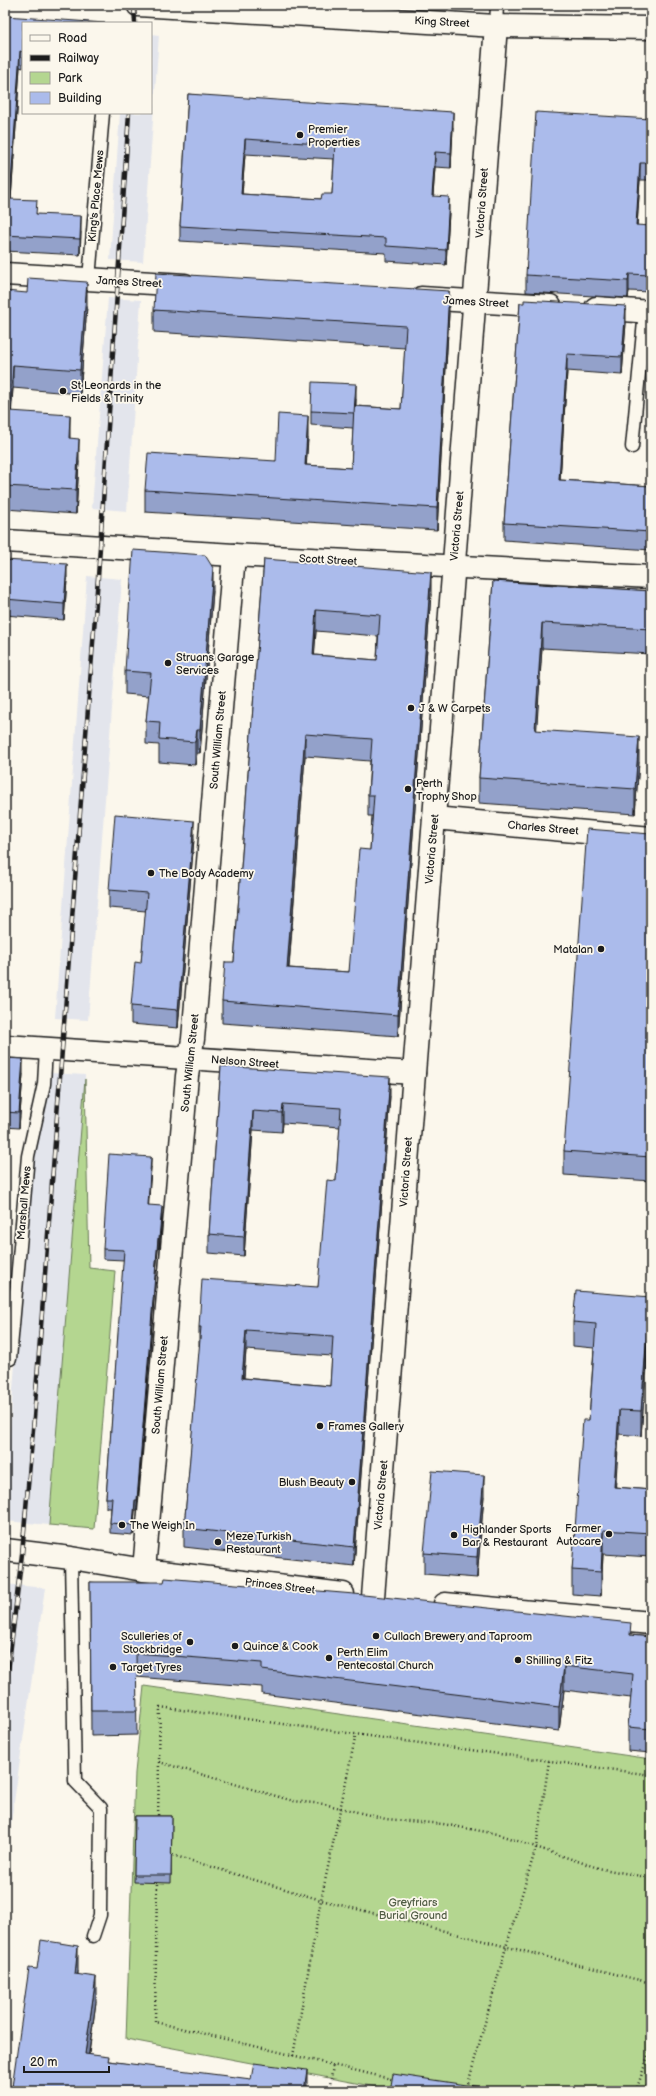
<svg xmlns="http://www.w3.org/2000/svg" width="656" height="2096" font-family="'Balsamiq Sans',sans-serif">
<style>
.built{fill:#e3e5ec}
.green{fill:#b4d690;stroke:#687956}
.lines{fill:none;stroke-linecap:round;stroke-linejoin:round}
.service-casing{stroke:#1c1c1c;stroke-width:15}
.minor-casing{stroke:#1c1c1c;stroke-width:25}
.path{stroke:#1c1c1c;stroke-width:2.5;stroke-dasharray:1 3;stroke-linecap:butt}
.service{stroke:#fbf7ec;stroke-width:12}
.minor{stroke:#fbf7ec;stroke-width:22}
.rail-casing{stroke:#1c1c1c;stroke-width:4.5}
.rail{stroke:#fbf7ec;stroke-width:3;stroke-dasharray:9;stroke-linecap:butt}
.wall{fill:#93a1ca;stroke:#1c1c1c;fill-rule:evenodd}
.shaded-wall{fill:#7883a4;stroke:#1c1c1c}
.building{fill:#abbbeb;stroke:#1c1c1c;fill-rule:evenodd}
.poi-dot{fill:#1c1c1c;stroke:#fbf7ec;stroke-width:1.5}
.labels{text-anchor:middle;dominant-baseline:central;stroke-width:3.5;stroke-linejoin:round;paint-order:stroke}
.street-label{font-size:11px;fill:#1c1c1c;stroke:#fbf7ec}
.poi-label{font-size:11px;fill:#1c1c1c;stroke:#fbf7ec;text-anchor:start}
.park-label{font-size:11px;fill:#515d45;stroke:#fbf7ec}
</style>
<rect width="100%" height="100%" fill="#fbf7ec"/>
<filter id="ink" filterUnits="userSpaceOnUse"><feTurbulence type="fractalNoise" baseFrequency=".025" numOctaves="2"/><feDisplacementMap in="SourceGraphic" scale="8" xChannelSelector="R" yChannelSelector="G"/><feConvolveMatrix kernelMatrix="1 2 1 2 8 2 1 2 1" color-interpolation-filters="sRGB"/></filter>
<g filter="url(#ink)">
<!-- built -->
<g class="built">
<path d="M151 34 159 35 143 262 110 260 120 113H151Z"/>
<path d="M108 298 141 300 127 511 92 508Z"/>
<path d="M87 576 122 579 88 1020 55 1018Z"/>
<path d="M51 1073 85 1075 89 1268 115 1271 94 1529 5 1521V1491L30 1173Z"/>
<path d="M5 1584 45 1588 5 1864Z"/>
</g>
<!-- green -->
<g class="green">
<path d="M85 1079 89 1268 115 1271 94 1529 49 1525Z"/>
<path d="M144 1686 651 1759V2091H397L126 2039 135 1773Z"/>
</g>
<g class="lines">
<!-- service casing -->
<g class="service-casing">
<g id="service">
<path d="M496 26 497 5"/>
<path d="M89 279 103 113"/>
<path d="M632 447 645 311"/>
<path d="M10 1359 28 1156 44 1084 46 1049"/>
<path d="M71 1558 75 1781 101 1808 100 1915 93 1936"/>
</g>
</g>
<!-- minor casing -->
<g class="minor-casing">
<g id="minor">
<path d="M138 5 496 26 651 28"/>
<path d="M5 274 185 285"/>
<path d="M421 298 550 306"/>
<path d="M596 308 651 312"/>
<path d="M5 541 234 555 651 577"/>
<path d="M434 818 651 838"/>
<path d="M5 1046 414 1073"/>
<path d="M5 1550 71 1558 144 1570 343 1594"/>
<path d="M144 1570 187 1076 193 1039 234 555"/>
<path d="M373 1597 496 26"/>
<path d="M445 1604 651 1623"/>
</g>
</g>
<!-- path -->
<g class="path">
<path d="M159 1762 293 1801 324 1804 386 1819 443 1824 497 1834 598 1868 651 1878"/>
<path d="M158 1819 160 1707 651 1775"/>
<path d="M169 1854 321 1900 651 1983"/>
<path d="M157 1880 155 2022 395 2080"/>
<path d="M293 2056 321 1900 356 1734"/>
<path d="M329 2091 333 2066"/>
<path d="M466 2091 506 1947 536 1848 549 1761"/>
<path d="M636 2091 651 2047"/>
</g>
<!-- service -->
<use href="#service" class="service"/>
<!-- minor -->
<use href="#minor" class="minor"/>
<!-- rail casing -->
<g class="rail-casing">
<g id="rail">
<path d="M134 5 135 23"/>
<path d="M5 1696 22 1554 34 1418 98 577 129 113"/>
</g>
</g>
<!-- rail -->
<use href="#rail" class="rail"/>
</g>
<!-- wall -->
<g class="wall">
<path d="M5 16 23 23V68L20 67 11 199 37 214 81 232 80 255 5 251Z"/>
<path d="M188 94 453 127 451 168 435 167 433 196 449 212 446 265 386 261V253L180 241V226ZM245 154 334 159 332 194 321 199 242 194Z"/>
<path d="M651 119V180H640L637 225 651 243 650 253 651 254V292L629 291 628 298 526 292V275Z"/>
<path d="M5 291 87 306 80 394 13 388 11 411 70 438 79 462 76 514 5 509Z"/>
<path d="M520 303 626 323 622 375 567 371 560 480 651 486V550L504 540V523Z"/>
<path d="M154 310 449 313 437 530 145 512V490L276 461 308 438 306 465 351 468 353 428 311 425V411L356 399V406L401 409 405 348 154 332Z"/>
<path d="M264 559 431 594 398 1036 222 1023V1001L234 962ZM316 631 378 636 377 660 314 655ZM305 756 370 761 368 795V816H372L370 850 349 972 289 968Z"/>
<path d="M5 560 67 580 64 620 5 615Z"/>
<path d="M493 581 651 591V654L542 648 536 730 639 762 635 814 479 803V778Z"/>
<path d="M213 591 200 753H197L195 765 159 762V745L146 744V721L149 696 125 694V671Z"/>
<path d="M651 834V1181L564 1175V1151Z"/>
<path d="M194 839 178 1028 131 1024V1006L141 963 146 911 109 908V890Z"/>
<path d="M5 978 8 994 6 1021H5Z"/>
<path d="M5 1058 23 1074 19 1128 5 1127Z"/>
<path d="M221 1066 390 1096 354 1566 184 1547V1528L200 1346H199V1327L318 1287 336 1181 340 1127 283 1123 282 1132 253 1130 244 1256 209 1253V1234ZM246 1350 332 1356 330 1386 244 1378Z"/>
<path d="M151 1167 148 1205 162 1217 159 1249H158L137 1510H135L133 1535 110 1533V1523L111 1508H106V1498L124 1260 103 1259V1249Z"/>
<path d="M651 1297V1357H647L641 1436 619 1434 615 1487 651 1490V1557L603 1554 601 1596 572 1594V1570L589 1420 594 1348 573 1346V1322Z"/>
<path d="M484 1496 477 1578 424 1574V1553Z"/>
<path d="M90 1582 651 1637V1753L628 1751V1727L631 1698 564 1690 559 1731 262 1694V1687L136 1677 137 1735 91 1736Z"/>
<path d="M135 1816H172L171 1883 134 1882Z"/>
<path d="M37 1969 78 1971V1974L96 2002 89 2054 109 2061 307 2091H12V2087Z"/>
</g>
<!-- shaded-wall -->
<g class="shaded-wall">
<path d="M20 51V67L10 215V199Z"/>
<path d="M453 112V127L451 168V153Z"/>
<path d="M245 139V154L241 209V194Z"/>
<path d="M435 152V167L432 210V196Z"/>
<path d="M640 163V180L636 242V225Z"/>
<path d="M449 197V212L446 265V250Z"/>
<path d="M81 216V232L80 255V239Z"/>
<path d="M651 226V243L649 270V253Z"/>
<path d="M629 274V291L628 298V281Z"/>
<path d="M87 282V306L80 394V370Z"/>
<path d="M449 291V313L437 530V508Z"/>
<path d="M626 306V323L622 375V357Z"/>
<path d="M567 354V371L559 497V480Z"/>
<path d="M13 365V388L10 435V411Z"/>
<path d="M356 384V399L354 428V413Z"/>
<path d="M70 415V439L69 438Z"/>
<path d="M308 416V438L305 487V465Z"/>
<path d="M79 439V462L76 514V490Z"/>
<path d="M67 564V580L64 620V604Z"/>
<path d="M213 568V591L200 753V730Z"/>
<path d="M431 572V594L398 1036V1015Z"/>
<path d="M316 610V631L313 677V655Z"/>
<path d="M542 623V648L535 755V730Z"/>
<path d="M197 730V753L195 765V742Z"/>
<path d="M305 734V756L287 989V968Z"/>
<path d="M639 737V762L635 814V789Z"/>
<path d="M194 821V839L178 1028V1010Z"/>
<path d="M8 978V994L6 1021V1005Z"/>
<path d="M23 1059V1074L19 1128V1113Z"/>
<path d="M390 1077V1096L354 1566V1547Z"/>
<path d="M283 1104V1123L282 1132V1113Z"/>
<path d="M253 1111V1130L244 1256V1237Z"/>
<path d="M151 1157V1167L148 1216V1205Z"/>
<path d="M162 1206V1217L159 1249V1239Z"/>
<path d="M158 1238V1249L137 1510V1500Z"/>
<path d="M246 1330V1350L242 1397V1378Z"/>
<path d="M647 1333V1357L641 1436V1411Z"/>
<path d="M619 1410V1434L614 1511V1487Z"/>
<path d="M484 1475V1496L477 1578V1557Z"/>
<path d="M135 1500V1510L133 1535V1525Z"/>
<path d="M603 1530V1554L601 1596V1572Z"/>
<path d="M564 1666V1690L559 1731V1707Z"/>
<path d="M78 1946V1971L75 1999V1974Z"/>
<path d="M96 1977V2002L85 2080V2054Z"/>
<path d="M307 2070V2091H304Z"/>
</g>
<!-- building -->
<g class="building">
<path d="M5 16 105 23H23V52L20 51 10 199 37 200 36 214 81 216 80 239 5 235Z"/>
<path d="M188 94 453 112 451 153 435 152 432 196 449 197 446 250 386 246V238L180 226ZM245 139 335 145 332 194H322L321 199 241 194Z"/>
<path d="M536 112 651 119V163H640L636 225 651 226 649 253 651 254V275L629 274 628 281 526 275Z"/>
<path d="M156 273 449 291 437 508 145 490 148 453 276 461 278 414 308 416 305 465 351 468 354 406 401 409 406 326 154 310Z"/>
<path d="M28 278 87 282 80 370 13 365 10 411 70 415 69 438 79 439 76 490 5 486V291L27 293Z"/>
<path d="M524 300 626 306 622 357 567 354 559 480 651 486V532L504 523 520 303H524Z"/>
<path d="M312 382 356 384 354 413 311 411Z"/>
<path d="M133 550 205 555 213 568 200 730H197L195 742 159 739 160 722 146 721 151 673 125 671Z"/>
<path d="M264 559 431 572 398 1015 222 1001 225 962H234ZM316 610 380 615 377 660 313 655ZM305 734 372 739 368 795H374L370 850 359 849 349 972 287 968Z"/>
<path d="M5 560 67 564 64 604 5 599Z"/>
<path d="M493 581 651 591V629L542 623 535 730 639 737 635 789 479 778Z"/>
<path d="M115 814 194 821 178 1010 131 1006 135 962 141 963 147 893 109 890Z"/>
<path d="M587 829 651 834V1157L564 1151Z"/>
<path d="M5 978H8L6 1005H5Z"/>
<path d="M5 1058 23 1059 19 1113 5 1112Z"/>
<path d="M221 1066 390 1077 354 1547 184 1528 201 1327H199L202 1279 318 1287 327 1180 336 1181 341 1108 283 1104 282 1113 253 1111 244 1237 209 1234ZM246 1330 333 1336 330 1386 242 1378Z"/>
<path d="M109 1154 151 1157 148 1205 162 1206 159 1239 158 1238 137 1500H135L133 1525 110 1523 112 1498H106L124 1250 103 1249Z"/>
<path d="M576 1291 651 1297V1333H647L641 1411 619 1410 614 1487 651 1490V1533L603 1530 601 1572 572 1570 583 1420H589L596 1324 573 1322Z"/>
<path d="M432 1471 484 1475 477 1557 424 1553Z"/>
<path d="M165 1578 354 1594 631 1623 630 1635 651 1637V1729L628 1727 633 1674 564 1666 559 1707 262 1670V1663L136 1653 137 1711H91L90 1582H164Z"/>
<path d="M135 1816H172L171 1875H134Z"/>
<path d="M41 1940 78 1946 75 1974 96 1977 85 2054 109 2057 108 2061 251 2079 254 2063 307 2070 304 2091H20L21 2089 12 2087 29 1968 37 1969Z"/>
<path d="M393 2074 507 2091H390Z"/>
</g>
</g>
<!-- markers -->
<g class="poi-dot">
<circle cx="300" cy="135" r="4"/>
<circle cx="63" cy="391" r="4"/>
<circle cx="168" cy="663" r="4"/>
<circle cx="411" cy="708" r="4"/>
<circle cx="408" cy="789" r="4"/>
<circle cx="151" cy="873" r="4"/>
<circle cx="601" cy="949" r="4"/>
<circle cx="320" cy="1426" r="4"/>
<circle cx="352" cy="1482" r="4"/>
<circle cx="122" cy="1525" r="4"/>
<circle cx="609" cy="1534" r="4"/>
<circle cx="454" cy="1535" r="4"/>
<circle cx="218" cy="1542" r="4"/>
<circle cx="376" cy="1636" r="4"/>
<circle cx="190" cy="1642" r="4"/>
<circle cx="235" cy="1646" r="4"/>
<circle cx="329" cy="1658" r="4"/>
<circle cx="518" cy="1660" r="4"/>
<circle cx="113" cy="1667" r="4"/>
</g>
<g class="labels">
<!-- street labels -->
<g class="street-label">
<text transform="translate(442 22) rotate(3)">King Street</text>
<text transform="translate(96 196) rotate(-85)">King's Place Mews</text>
<text transform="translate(482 203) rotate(-86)">Victoria Street</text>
<text transform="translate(129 282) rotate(3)">James Street</text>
<text transform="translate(476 302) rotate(3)">James Street</text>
<text transform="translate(457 526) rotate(-85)">Victoria Street</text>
<text transform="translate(328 560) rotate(3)">Scott Street</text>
<text transform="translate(218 740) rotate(-85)">South William Street</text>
<text transform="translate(543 828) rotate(5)">Charles Street</text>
<text transform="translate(432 849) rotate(-85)">Victoria Street</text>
<text transform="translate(245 1062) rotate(4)">Nelson Street</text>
<text transform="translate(190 1063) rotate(-84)">South William Street</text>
<text transform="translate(406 1172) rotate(-86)">Victoria Street</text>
<text transform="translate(24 1203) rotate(-85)">Marshall Mews</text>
<text transform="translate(160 1385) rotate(-85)">South William Street</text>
<text transform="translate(381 1495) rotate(-85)">Victoria Street</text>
<text transform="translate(280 1586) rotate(7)">Princes Street</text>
</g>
<!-- poi labels -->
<g class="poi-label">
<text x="308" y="129">Premier<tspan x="308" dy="13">Properties</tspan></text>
<text x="71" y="385">St Leonards in the<tspan x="71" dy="13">Fields &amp; Trinity</tspan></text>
<text x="176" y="657">Struans Garage<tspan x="176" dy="13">Services</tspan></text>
<text x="419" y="708">J &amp; W Carpets</text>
<text x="416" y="783">Perth<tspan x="416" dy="13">Trophy Shop</tspan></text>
<text x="159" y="873">The Body Academy</text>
<text x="593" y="949" text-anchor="end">Matalan</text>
<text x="328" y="1426">Frames Gallery</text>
<text x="344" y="1482" text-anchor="end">Blush Beauty</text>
<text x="130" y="1525">The Weigh In</text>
<text x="601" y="1528" text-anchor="end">Farmer<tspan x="601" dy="13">Autocare</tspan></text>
<text x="462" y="1529">Highlander Sports<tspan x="462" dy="13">Bar &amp; Restaurant</tspan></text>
<text x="226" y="1536">Meze Turkish<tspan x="226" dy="13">Restaurant</tspan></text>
<text x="182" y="1636" text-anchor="end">Sculleries of<tspan x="182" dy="13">Stockbridge</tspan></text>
<text x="384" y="1636">Cullach Brewery and Taproom</text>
<text x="243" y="1646">Quince &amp; Cook</text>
<text x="337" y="1652">Perth Elim<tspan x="337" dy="13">Pentecostal Church</tspan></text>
<text x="526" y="1660">Shilling &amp; Fitz</text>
<text x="121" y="1667">Target Tyres</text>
</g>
<!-- park labels -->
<g class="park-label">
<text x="413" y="1902">Greyfriars<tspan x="413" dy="13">Burial Ground</tspan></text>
</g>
</g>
<!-- margin -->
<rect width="656" height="2096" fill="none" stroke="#fbf7ec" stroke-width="20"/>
<rect x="10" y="10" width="636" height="2076" fill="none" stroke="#1c1c1c" stroke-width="1.5" filter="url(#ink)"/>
<!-- legend -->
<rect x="22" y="22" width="130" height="92" fill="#fbf7ec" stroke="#a29f99"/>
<rect x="30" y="35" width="20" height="6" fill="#fbf7ec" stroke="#a29f99"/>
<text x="58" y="42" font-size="12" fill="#1c1c1c">Road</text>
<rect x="30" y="55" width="20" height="6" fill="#1c1c1c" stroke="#a29f99"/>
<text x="58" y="62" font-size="12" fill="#1c1c1c">Railway</text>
<rect x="30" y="72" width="20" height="12" fill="#b4d690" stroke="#a29f99"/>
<text x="58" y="82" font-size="12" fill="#1c1c1c">Park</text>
<rect x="30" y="92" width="20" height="12" fill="#abbbeb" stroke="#a29f99"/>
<text x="58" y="102" font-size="12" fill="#1c1c1c">Building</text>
<!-- scale -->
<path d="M24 2066v6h85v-6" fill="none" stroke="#1c1c1c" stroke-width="2"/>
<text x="30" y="2066" font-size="12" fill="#1c1c1c" stroke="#fbf7ec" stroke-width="3" paint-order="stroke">20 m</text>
</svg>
